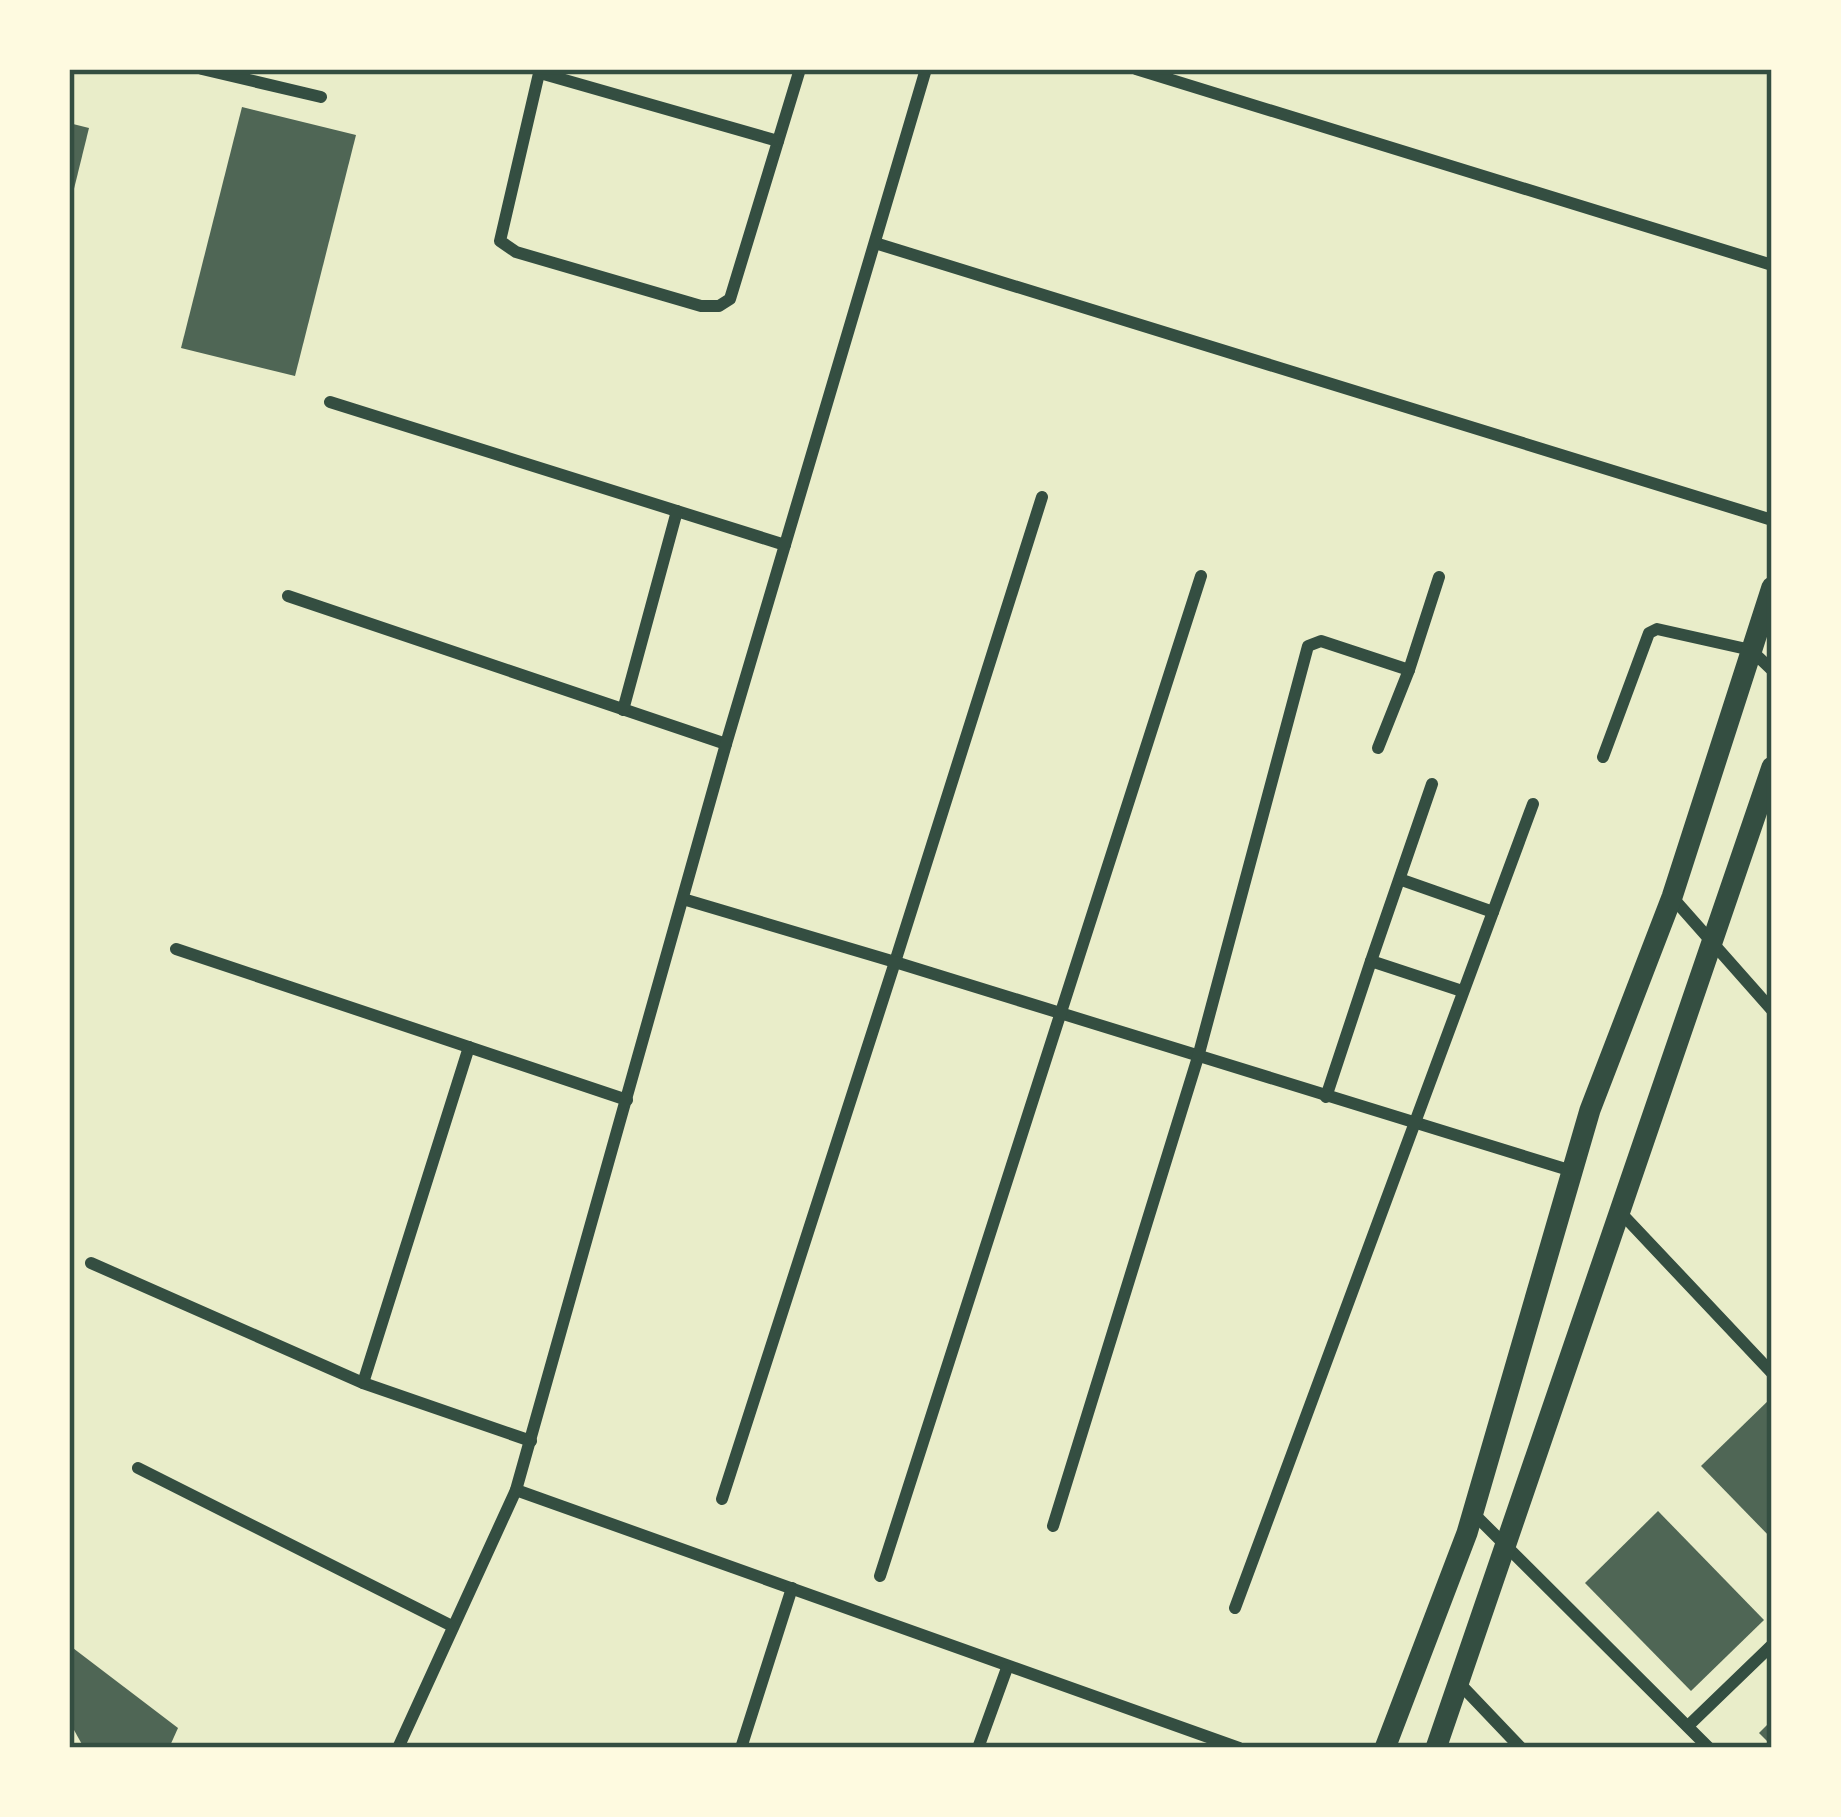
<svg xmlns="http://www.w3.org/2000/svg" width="1841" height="1817" font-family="Raleway,sans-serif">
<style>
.building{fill:#4f6655}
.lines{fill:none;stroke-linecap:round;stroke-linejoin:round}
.minor{stroke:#344e41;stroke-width:12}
.tertiary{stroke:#344e41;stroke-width:21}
.neatline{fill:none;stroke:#344e41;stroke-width:4.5}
</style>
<rect width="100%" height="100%" fill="#e9edc9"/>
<!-- building -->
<g class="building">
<path d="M242 107 356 135 295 376 181 348Z"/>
<path d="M69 123 89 128 71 201H69Z"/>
<path d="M1772 1397V1539L1701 1466Z"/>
<path d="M1658 1511 1764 1620 1691 1691 1585 1583Z"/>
<path d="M69 1645 178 1728 169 1748H84L69 1721Z"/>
<path d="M1772 1720V1746L1759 1733Z"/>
</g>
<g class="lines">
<!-- minor -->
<g class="minor">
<path d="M202 69 321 97"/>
<path d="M540 69 500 241 516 252 701 306H719L730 299 800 69"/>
<path d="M1136 69 1772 265"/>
<path d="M540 73 778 141"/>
<path d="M875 243 1772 520"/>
<path d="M330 402 785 545"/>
<path d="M288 596 726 744"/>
<path d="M623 710 677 511"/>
<path d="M1378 748 1409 670"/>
<path d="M1603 757 1649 633 1657 629 1751 650 1772 670"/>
<path d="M1432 784 1371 961 1462 991"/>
<path d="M1402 880 1493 912"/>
<path d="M1672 897 1772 1010"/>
<path d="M683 899 895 962 1042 497"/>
<path d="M176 949 627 1100"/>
<path d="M1326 1097 1371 961"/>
<path d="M1622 1214 1772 1373"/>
<path d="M91 1263 363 1383 531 1441"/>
<path d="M363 1383 469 1047"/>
<path d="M138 1468 450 1625"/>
<path d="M516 1490 1239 1748"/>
<path d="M722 1499 895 962 1572 1171"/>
<path d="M1473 1513 1709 1748"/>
<path d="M1053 1526 1198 1057 1308 646 1321 641 1409 670 1439 577"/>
<path d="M880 1576 1201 576"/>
<path d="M1235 1608 1533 804"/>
<path d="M1460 1684 1521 1748"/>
<path d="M1688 1726 1772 1645"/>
<path d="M398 1748 516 1490 726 744 926 69"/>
<path d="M741 1748 792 1588"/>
<path d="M978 1748 1007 1668"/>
</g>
<!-- tertiary -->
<g class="tertiary">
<path d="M1385 1748 1467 1533 1590 1110 1672 897 1772 587"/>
<path d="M1436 1748 1772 767"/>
</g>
</g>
<!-- border -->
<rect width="1841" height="1817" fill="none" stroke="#fefae0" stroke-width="144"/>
<rect x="72" y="72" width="1697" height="1673" class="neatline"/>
</svg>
